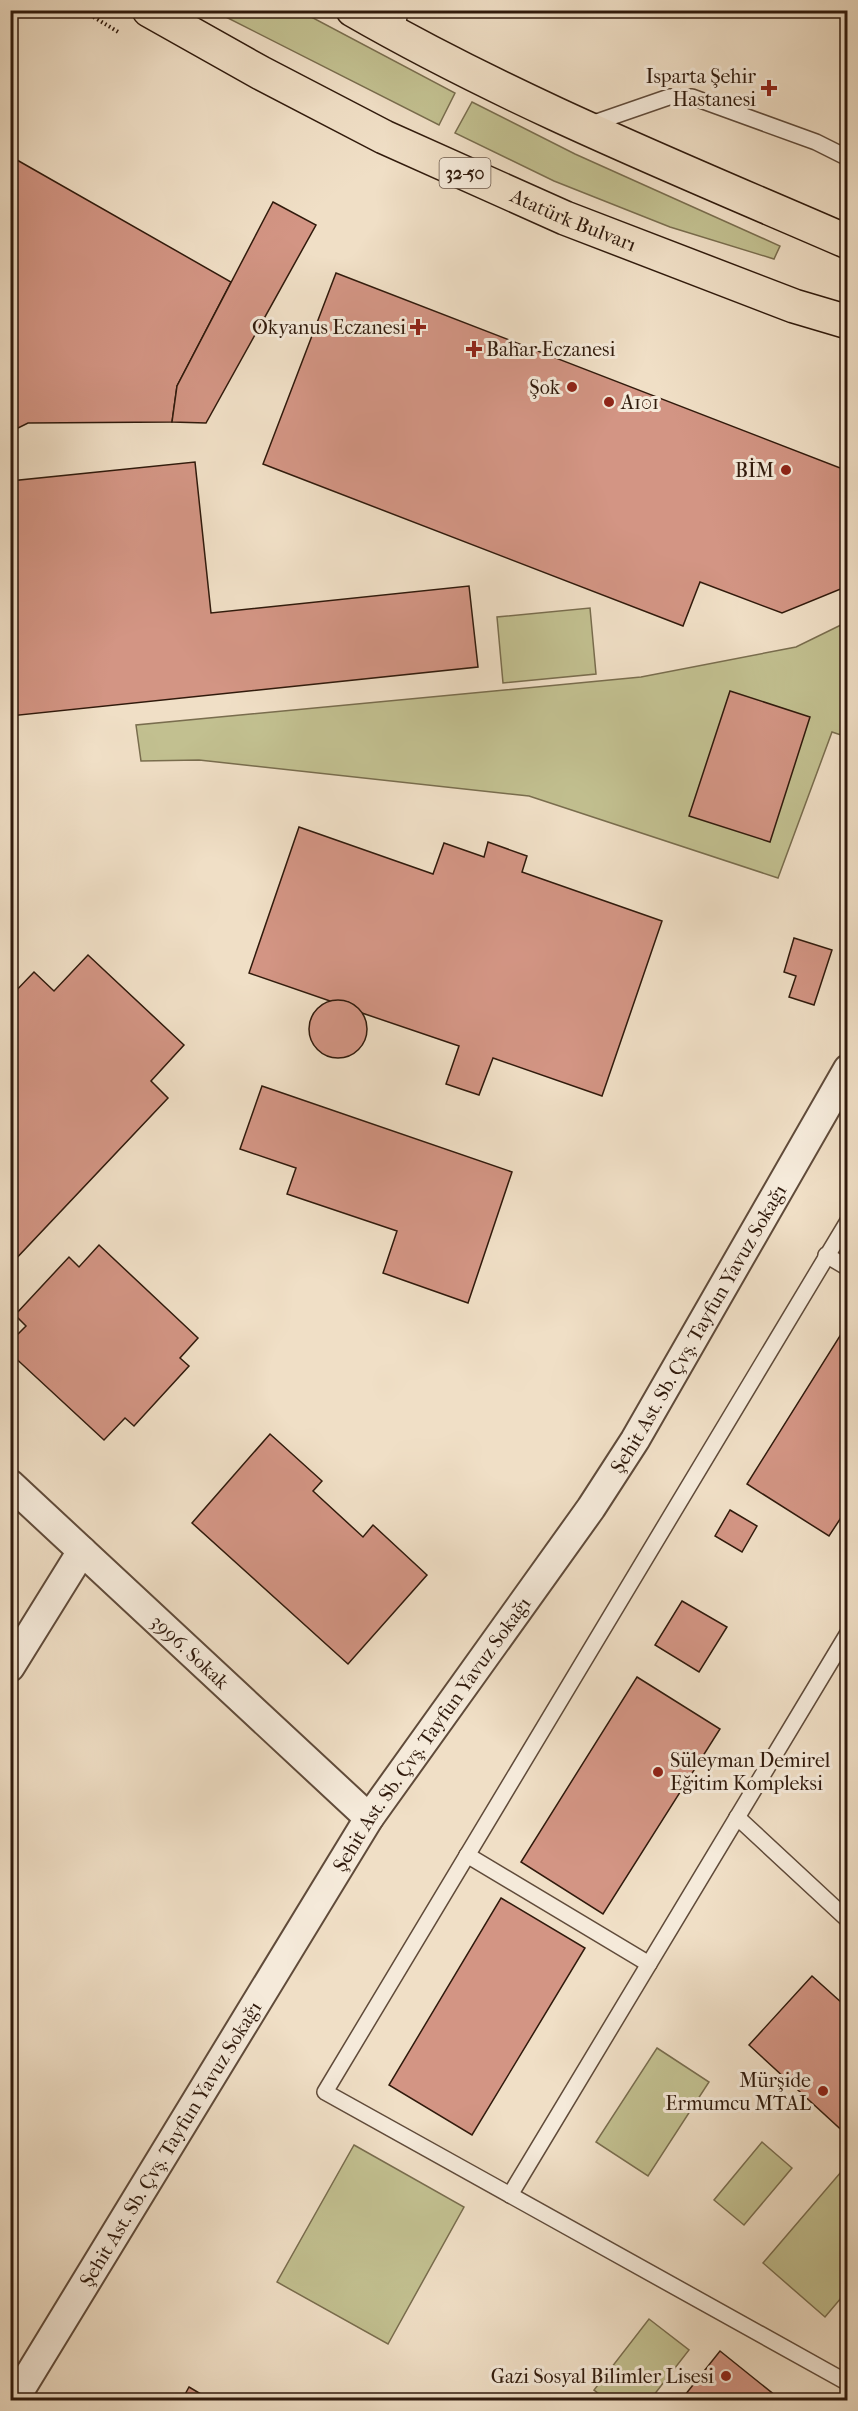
<svg xmlns="http://www.w3.org/2000/svg" width="858" height="2411" font-family="'IM FELL French Canon',serif">
<style>
.green{fill:#c2c090;stroke:#796d4e;stroke-width:1.5}
.building{fill:#d39584;stroke:#301a0c;stroke-width:1.5}
.lines{fill:none;stroke-linecap:round;stroke-linejoin:round}
.lane-casing{stroke:#604b3a;stroke-width:18}
.street-casing{stroke:#604b3a;stroke-width:32}
.primary-casing{stroke:#301a0c;stroke-width:36}
.path{stroke:#301a0c;stroke-width:4;stroke-dasharray:1.5 3;stroke-linecap:butt}
.lane{stroke:#f5eada;stroke-width:15}
.street{stroke:#f5eada;stroke-width:28}
.primary{stroke:#f0dfc6;stroke-width:33}
.poi-dot{fill:#8f2418;stroke:#f5eada;stroke-width:2}
.labels{text-anchor:middle;dominant-baseline:central;stroke-width:6;stroke-linejoin:round;paint-order:stroke}
.shield{fill:#f5eada;stroke:#6b584a;stroke-width:1.5}
.shield-label{font-size:18px;font-weight:bold;fill:#301a0c}
.poi-label{font-size:20px;fill:#301a0c;stroke:#f5eada;text-anchor:end}
.street-label{font-size:20px;fill:#301a0c;stroke:#f5eada}
</style>
<rect width="100%" height="100%" fill="#f0dfc6"/>
<filter id="stains"><feTurbulence type="fractalNoise" baseFrequency=".00333" numOctaves="4"/><feColorMatrix values="0 0 0 0 .2 0 0 0 0 .09 0 0 0 0 .02 0 0 0 .5 -.17"/></filter>
<radialGradient id="worn" r=".72"><stop offset=".6" stop-color="#630" stop-opacity="0"/><stop offset="1" stop-color="#630" stop-opacity=".3"/></radialGradient>
<!-- green -->
<g class="green">
<path d="M214 11H300L455 93 439 125Z"/>
<path d="M472 102 575 154 780 246 774 259 670 227 554 181 455 133Z"/>
<path d="M590 608 596 674 503 683 497 617Z"/>
<path d="M847 622V737L832 732 778 878 529 796 199 760 141 761 136 725 641 677 796 647Z"/>
<path d="M657 2048 709 2082 648 2176 596 2142Z"/>
<path d="M762 2142 792 2168 744 2225 714 2200Z"/>
<path d="M354 2145 464 2207 388 2344 277 2282Z"/>
<path d="M847 2165V2291L825 2317 763 2263Z"/>
<path d="M649 2319 689 2350 650 2400H607L594 2390Z"/>
</g>
<!-- building -->
<g class="building">
<path d="M10 156 231 282 177 386 172 422 28 423 10 432Z"/>
<path d="M273 202 316 225 206 423 172 422 177 386Z"/>
<path d="M336 273 848 471V586L782 613 700 582 683 626 263 464Z"/>
<path d="M195 462 211 613 469 586 478 667 10 716V481Z"/>
<path d="M730 691 810 717 770 842 689 816Z"/>
<path d="M299 827 433 874 444 843 484 857 488 842 527 856 522 872 662 921 602 1096 493 1058 479 1095 446 1084 459 1046 362 1013 348 1002 330 1001 249 973Z"/>
<path d="M794 938 832 950 814 1005 789 997 796 976 784 972Z"/>
<path d="M88 955 184 1045 151 1081 168 1098 10 1265V997L34 972 54 991Z"/>
<circle cx="338" cy="1029" r="29"/>
<path d="M262 1086 512 1172 468 1303 383 1273 397 1231 287 1194 296 1168 240 1149Z"/>
<path d="M99 1245 198 1338 180 1358 189 1366 134 1426 125 1418 104 1440 10 1353V1342L26 1326 15 1315 69 1257 79 1267Z"/>
<path d="M848 1323V1507L829 1536 747 1484Z"/>
<path d="M270 1434 322 1481 313 1491 363 1537 373 1525 427 1575 348 1664 192 1523Z"/>
<path d="M730 1510 757 1526 742 1552 715 1536Z"/>
<path d="M682 1601 727 1627 699 1672 655 1645Z"/>
<path d="M637 1677 720 1729 603 1914 521 1862Z"/>
<path d="M501 1898 585 1948 472 2135 389 2085Z"/>
<path d="M812 1976 842 2003 848 1997V2136L749 2045Z"/>
<path d="M720 2351 781 2400H681Z"/>
<path d="M189 2387 211 2400H182Z"/>
</g>
<g class="lines">
<!-- lane casing -->
<g class="lane-casing">
<g id="lane">
<path d="M396 35 400 10"/>
<path d="M588 125 669 97H692L816 142 848 158"/>
<path d="M848 1221 325 2092 848 2383"/>
<path d="M826 1255 848 1268"/>
<path d="M737 1817 848 1920"/>
<path d="M467 1855 649 1964"/>
<path d="M510 2195 848 1633"/>
</g>
</g>
<!-- street casing -->
<g class="street-casing">
<g id="street">
<path id="s1" d="M10 1484 369 1818"/>
<path d="M10 1667 82 1551"/>
<path id="s2" d="M14 2400 369 1818 591 1508 635 1440 848 1069"/>
</g>
</g>
<!-- primary casing -->
<g class="primary-casing">
<g id="primary">
<path id="s3" d="M149 10 261 73 384 137 565 218 794 306 848 322"/>
<path d="M353 10C511 101 680 169 848 242"/>
</g>
</g>
<!-- path -->
<path class="path" d="M82 10 120 33"/>
<!-- lane -->
<use href="#lane" class="lane"/>
<!-- street -->
<use href="#street" class="street"/>
<!-- primary -->
<use href="#primary" class="primary"/>
</g>
<!-- markers -->
<g class="poi-dot">
<path d="M766 79h6v6h6v6h-6v6h-6v-6h-6v-6h6z"/>
<path d="M415 318h6v6h6v6h-6v6h-6v-6h-6v-6h6z"/>
<path d="M471 340h6v6h6v6h-6v6h-6v-6h-6v-6h6z"/>
<circle cx="572" cy="387" r="6"/>
<circle cx="609" cy="402" r="6"/>
<circle cx="786" cy="470" r="6"/>
<circle cx="658" cy="1772" r="6"/>
<circle cx="823" cy="2091" r="6"/>
<circle cx="726" cy="2376" r="6"/>
</g>
<g class="labels">
<!-- shield labels -->
<rect class="shield" x="439.5" y="158" width="51" height="30" rx="4.5"/>
<g class="shield-label">
<text x="465" y="173">32-50</text>
</g>
<!-- poi labels -->
<g class="poi-label">
<text x="756" y="76">Isparta Şehir<tspan x="756" dy="23">Hastanesi</tspan></text>
<text x="406" y="327">Okyanus Eczanesi</text>
<text x="486" y="349" text-anchor="start">Bahar Eczanesi</text>
<text x="560" y="387">Şok</text>
<text x="621" y="402" text-anchor="start">A101</text>
<text x="774" y="470">BİM</text>
<text x="670" y="1760" text-anchor="start">Süleyman Demirel<tspan x="670" dy="23">Eğitim Kompleksi</tspan></text>
<text x="811" y="2080">Mürşide<tspan x="811" dy="23">Ermumcu MTAL</tspan></text>
<text x="714" y="2376">Gazi Sosyal Bilimler Lisesi</text>
</g>
<!-- street labels -->
<g class="street-label">
<text stroke="none"><textPath href="#s3" startOffset="474">Atatürk Bulvarı</textPath></text>
<text stroke="none"><textPath href="#s2" startOffset="1272">Şehit Ast. Sb. Çvş. Tayfun Yavuz Sokağı</textPath></text>
<text stroke="none"><textPath href="#s1" startOffset="246">3996. Sokak</textPath></text>
<text stroke="none"><textPath href="#s2" startOffset="786">Şehit Ast. Sb. Çvş. Tayfun Yavuz Sokağı</textPath></text>
<text stroke="none"><textPath href="#s2" startOffset="300">Şehit Ast. Sb. Çvş. Tayfun Yavuz Sokağı</textPath></text>
</g>
</g>
<!-- margin -->
<rect width="858" height="2411" fill="none" stroke="#f0dfc6" stroke-width="36"/>
<rect x="12" y="12" width="834" height="2387" fill="none" stroke="#301a0c" stroke-width="3"/>
<rect x="18" y="18" width="822" height="2375" fill="none" stroke="#301a0c" stroke-width="1.5"/>
<rect width="100%" height="100%" filter="url(#stains)"/>
<rect width="100%" height="100%" fill="url(#worn)"/>
</svg>
